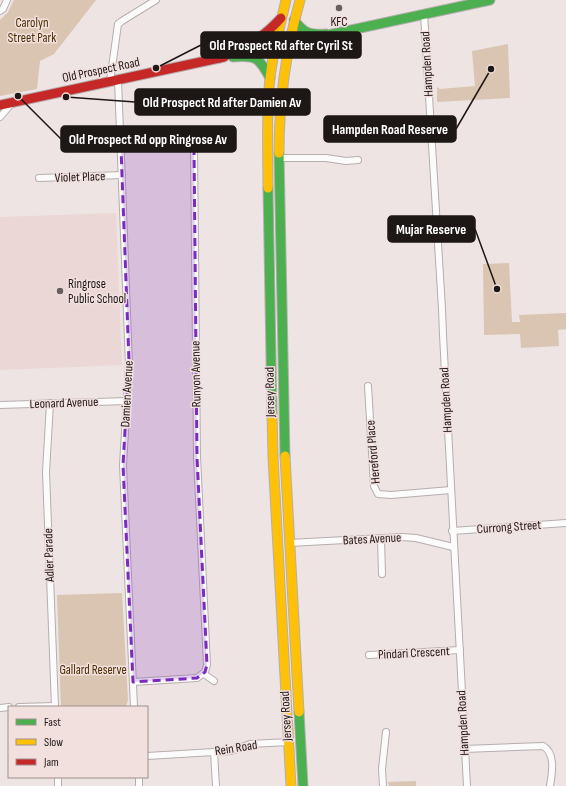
<svg xmlns="http://www.w3.org/2000/svg" width="566" height="786" font-family="'Sofia Sans Condensed',sans-serif">
<style>
.built{fill:#ebd7d6}
.green{fill:#dac5b2}
.lines{fill:none;stroke-linecap:round;stroke-linejoin:round}
.street-casing{stroke:#b5aeae;stroke-width:8}
.fast-casing{stroke:#b5aeae;stroke-width:11}
.slow-casing{stroke:#b5aeae;stroke-width:11}
.jam-casing{stroke:#b5aeae;stroke-width:11}
.street{stroke:#fcfbfb;stroke-width:6}
.fast{stroke:#4caf50;stroke-width:9}
.slow{stroke:#ffc107;stroke-width:9}
.jam{stroke:#c62828;stroke-width:9}
.marked{fill:#7b2cbf;fill-opacity:0.2;stroke:#7b2cbf;stroke-width:3;stroke-dasharray:8 5;stroke-linejoin:round}
.poi-dot{fill:#665f5e;stroke:#f2e0df;stroke-width:1.5}
.labels{text-anchor:middle;dominant-baseline:central;stroke-width:3;stroke-linejoin:round;paint-order:stroke}
.poi-label{font-size:13px;fill:#1d1716;stroke:#f2e0df}
.park-label{font-size:13px;fill:#492d00;stroke:#f2e0df}
.street-label{font-size:13px;fill:#1d1716;stroke:#f2e0df}
.leader{fill:none;stroke:#1d1716;stroke-width:1.5}
.callout-dot{fill:#1d1716;stroke:#f2e0df;stroke-width:1.5}
.callout{fill:#1d1716;stroke:#1d1716;stroke-width:1.5}
.callout-label{font-size:14px;text-anchor:middle;font-weight:bold;fill:#fff}
</style>
<rect width="100%" height="100%" fill="#eee4e3"/>
<!-- built -->
<path class="built" d="M116 213 122 365 0 370V217Z"/>
<!-- green -->
<g class="green">
<path d="M14 0H96L54 54 40 61 37 89 0 96V20L8 12Z"/>
<path d="M508 44 510 98 437 102V87L440 89 475 86 472 51Z"/>
<path d="M509 263 512 322H520L519 315 566 313V329L558 330 559 346 521 348 520 334 484 335 483 264Z"/>
<path d="M122 593 128 700 126 707H61L57 595Z"/>
<path d="M416 781V786H389L388 782Z"/>
</g>
<g class="lines">
<!-- street casing -->
<g class="street-casing">
<g id="street">
<path d="M0 11 3 9 7 0"/>
<path d="M424 14 442 309 443 335 467 786"/>
<path d="M118 80 129 365 123 465 134 707"/>
<path d="M110 82 118 24 122 21 156 0"/>
<path d="M0 117 12 103"/>
<path d="M121 148 194 147 197 457 207 665 205 672 197 678 133 682"/>
<path d="M278 158H326L346 161 358 160"/>
<path d="M39 178 122 175"/>
<path d="M368 386 374 486 378 494 391 495 451 490"/>
<path d="M50 403 46 472 55 707"/>
<path d="M0 405 127 401"/>
<path d="M452 531 566 523"/>
<path d="M381 538 382 574"/>
<path d="M289 543 402 537 416 538 453 547"/>
<path d="M369 655 460 650"/>
<path d="M204 674 214 681"/>
<path d="M19 707 55 706"/>
<path d="M0 708 9 707"/>
<path d="M464 749 543 746C556 753 552 774 550 786"/>
<path d="M214 752 216 786"/>
<path d="M147 756 231 751 250 744 290 742"/>
<path d="M58 777V786"/>
<path d="M139 777V786"/>
<path d="M383 786 382 769 386 732"/>
</g>
</g>
<!-- fast casing -->
<g class="fast-casing">
<g id="fast">
<path d="M294 20C304 33 309 35 326 34"/>
<path d="M239 54 490 0"/>
<path d="M233 57C257 55 259 58 270 78"/>
<path d="M279 153 285 456"/>
<path d="M268 188 272 413"/>
<path d="M299 712 303 786"/>
</g>
</g>
<!-- slow casing -->
<g class="slow-casing">
<g id="slow">
<path d="M279 153C279 101 286 50 300 0"/>
<path d="M268 188C268 151 266 114 270 78 273 51 280 26 286 0"/>
<path d="M272 413 273 457 291 786"/>
<path d="M285 456 299 712"/>
</g>
</g>
<!-- jam casing -->
<g class="jam-casing">
<g id="jam">
<path d="M219 58C245 48 262 39 281 18"/>
<path d="M0 105 224 57"/>
</g>
</g>
<!-- street -->
<use href="#street" class="street"/>
<!-- fast -->
<use href="#fast" class="fast"/>
<!-- slow -->
<use href="#slow" class="slow"/>
<!-- jam -->
<use href="#jam" class="jam"/>
</g>
<!-- marked area -->
<path class="marked" d="M194 147 197 457 207 665 205 672 197 678 133 682 123 465 129 362 121 148Z"/>
<!-- markers -->
<g class="poi-dot">
<circle cx="339" cy="8" r="4"/>
<circle cx="60" cy="291" r="4"/>
</g>
<g class="labels">
<!-- poi labels -->
<g class="poi-label">
<text x="339" y="22">KFC</text>
<text x="68" y="284" text-anchor="start">Ringrose<tspan x="68" dy="15">Public School</tspan></text>
</g>
<!-- park labels -->
<g class="park-label">
<text x="32" y="23">Carolyn<tspan x="32" dy="15">Street Park</tspan></text>
<text x="93" y="670">Gallard Reserve</text>
</g>
<!-- street labels -->
<g class="street-label">
<text transform="translate(427 64) rotate(-93)">Hampden Road</text>
<text transform="translate(101 70) rotate(-12)">Old Prospect Road</text>
<text transform="translate(80 177) rotate(-2)">Violet Place</text>
<text transform="translate(196 374) rotate(-91)">Runyon Avenue</text>
<text transform="translate(270 392) rotate(-91)">Jersey Road</text>
<text transform="translate(127 394) rotate(-87)">Damien Avenue</text>
<text transform="translate(446 400) rotate(-93)">Hampden Road</text>
<text transform="translate(64 403) rotate(-2)">Leonard Avenue</text>
<text transform="translate(373 452) rotate(-95)">Hereford Place</text>
<text transform="translate(509 527) rotate(-4)">Currong Street</text>
<text transform="translate(372 539) rotate(-3)">Bates Avenue</text>
<text transform="translate(49 555) rotate(-92)">Adler Parade</text>
<text transform="translate(414 653) rotate(-3)">Pindari Crescent</text>
<text transform="translate(286 716) rotate(-93)">Jersey Road</text>
<text transform="translate(463 723) rotate(-93)">Hampden Road</text>
<text transform="translate(236 748) rotate(-9)">Rein Road</text>
</g>
</g>
<!-- callouts -->
<path class="leader" d="M156 68L201 45M66 97L135 102M491 69L456 129M18 96L61 139M497 289L475 229"/>
<g class="callout-dot">
<circle cx="156" cy="68" r="4"/>
<circle cx="66" cy="97" r="4"/>
<circle cx="491" cy="69" r="4"/>
<circle cx="18" cy="96" r="4"/>
<circle cx="497" cy="289" r="4"/>
</g>
<g class="callout">
<rect x="201" y="32" width="160" height="26" rx="4"/>
<rect x="135" y="89" width="175" height="26" rx="4"/>
<rect x="324" y="116" width="132" height="26" rx="4"/>
<rect x="61" y="126" width="175" height="26" rx="4"/>
<rect x="388" y="216" width="87" height="26" rx="4"/>
</g>
<g class="callout-label">
<text x="281" y="50">Old Prospect Rd after Cyril St</text>
<text x="222" y="107">Old Prospect Rd after Damien Av</text>
<text x="390" y="134">Hampden Road Reserve</text>
<text x="148" y="144">Old Prospect Rd opp Ringrose Av</text>
<text x="431" y="234">Mujar Reserve</text>
</g>
<!-- legend -->
<rect x="8" y="706" width="140" height="72" fill="#f2e0df" stroke="#9d908f"/>
<rect x="16" y="719" width="20" height="6" fill="#4caf50" stroke="#9d908f"/>
<text x="44" y="726" font-size="12" fill="#1d1716">Fast</text>
<rect x="16" y="739" width="20" height="6" fill="#ffc107" stroke="#9d908f"/>
<text x="44" y="746" font-size="12" fill="#1d1716">Slow</text>
<rect x="16" y="759" width="20" height="6" fill="#c62828" stroke="#9d908f"/>
<text x="44" y="766" font-size="12" fill="#1d1716">Jam</text>
</svg>
